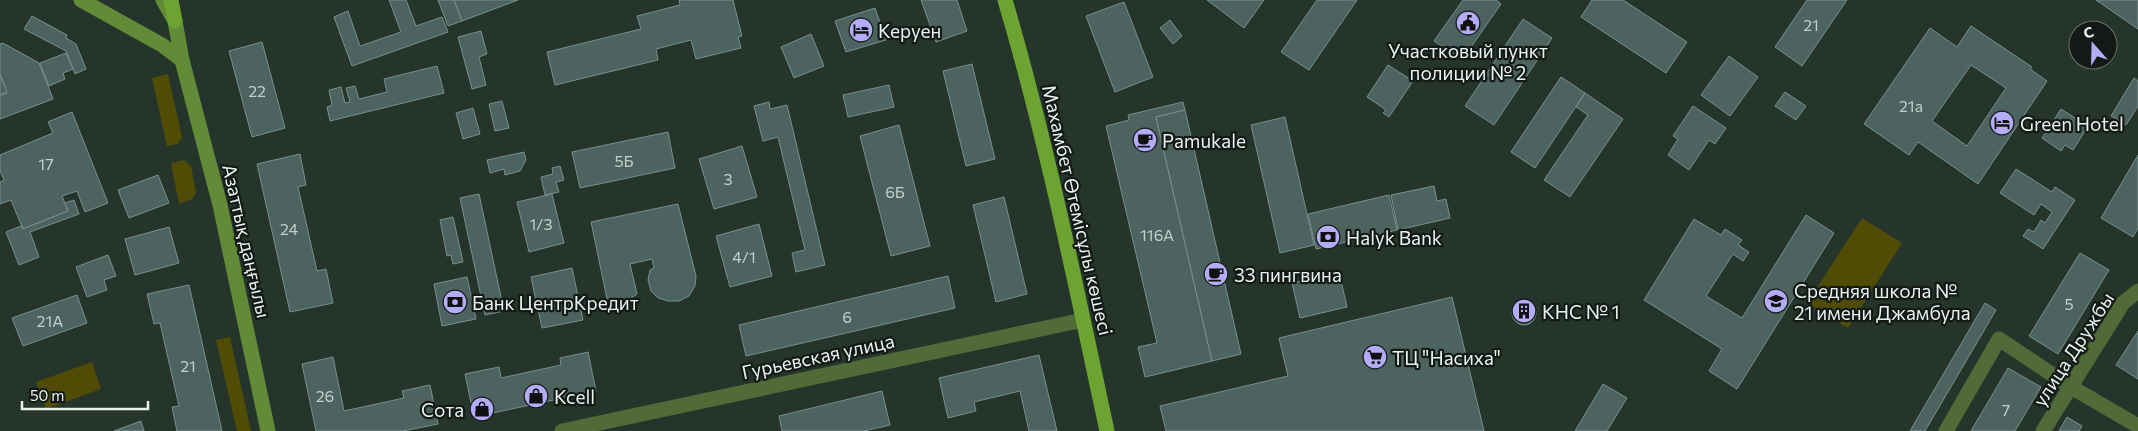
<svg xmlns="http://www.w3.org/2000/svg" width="2138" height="431" font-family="Commissioner,sans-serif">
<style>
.green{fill:#514c05}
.building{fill:#4d635f;stroke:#79908c;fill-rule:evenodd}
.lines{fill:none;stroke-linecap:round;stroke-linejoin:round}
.street{stroke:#506b38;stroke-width:15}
.secondary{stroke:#618b36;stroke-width:15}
.primary{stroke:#6da331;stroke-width:15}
.labels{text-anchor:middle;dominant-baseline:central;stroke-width:4.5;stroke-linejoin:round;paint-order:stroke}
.number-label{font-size:16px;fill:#c2cfca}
.poi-label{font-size:19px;fill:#e9f3ed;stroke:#131a16;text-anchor:start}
.street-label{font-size:19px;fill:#e9f3ed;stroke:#131a16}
</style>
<rect width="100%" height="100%" fill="#25352b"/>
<!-- green -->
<g class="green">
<path d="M168 74 182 137 178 144 167 146 152 78Z"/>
<path d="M184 160 191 166 196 193 192 199 179 204 171 163Z"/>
<path d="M1862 218 1902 243 1848 328 1807 303Z"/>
<path d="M230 337 251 431H237L216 340Z"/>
<path d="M92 362 101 389 46 409 36 382Z"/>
</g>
<!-- building -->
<g class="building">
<path d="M389 0H406L416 26 442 17 448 32 352 66 334 17 348 11 360 46 401 32Z"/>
<path d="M438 0H454L462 21 448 26Z"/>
<path d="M454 0H518L462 21Z"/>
<path d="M679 0H733L742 36 738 37 741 48 696 59 691 40 656 49 658 60 555 85 547 52 641 29 637 16 680 5Z"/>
<path d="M921 0H957L967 31 936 42Z"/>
<path d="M1207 0H1264L1244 28Z"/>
<path d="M1317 0H1357L1309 70 1281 52Z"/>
<path d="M1463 0H1496L1501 4 1462 60 1434 41Z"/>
<path d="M1592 0H1623L1687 42 1666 73 1581 17Z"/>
<path d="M1807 0H1847L1802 66 1775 47Z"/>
<path d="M2096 0H2138V29Z"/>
<path d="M1124 2 1153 77 1115 92 1086 16Z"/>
<path d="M875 8 886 40 846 52 835 21Z"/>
<path d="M32 16 67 35 66 38 76 44 86 69 75 74 66 51 24 29Z"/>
<path d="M1523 19 1552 38 1494 125 1465 106Z"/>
<path d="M1170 20 1182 36 1173 44 1160 28Z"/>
<path d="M1971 26 2032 67 2030 69 2047 81 1978 184 1918 142 1909 155 1864 124 1930 28 1957 47ZM1971 65 2006 88 1967 146 1932 121Z"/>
<path d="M481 31 487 54 479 57 486 85 472 89 458 37Z"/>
<path d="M811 34 824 66 794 78 781 47Z"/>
<path d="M262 42 285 128 252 137 229 51Z"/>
<path d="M3 43 39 63 53 99 0 119V96L7 93 0 74V44Z"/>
<path d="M66 53 73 69 63 73 65 79 49 86 40 63Z"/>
<path d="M1729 56 1758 77 1730 116 1701 95Z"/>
<path d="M972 64 995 159 966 166 943 71Z"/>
<path d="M1388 65 1413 81 1389 117 1383 113 1386 110 1367 97Z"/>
<path d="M437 66 444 93 330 121 327 107 332 105 329 90 341 87 345 103 350 102 346 88 355 86 359 99 387 92 384 79Z"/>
<path d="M0 75 7 92 0 95Z"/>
<path d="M1561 77 1585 93 1535 168 1511 152Z"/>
<path d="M2134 78 2138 81V106L2126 125 2111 116Z"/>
<path d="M889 85 894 107 848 117 843 95Z"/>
<path d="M1785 92 1806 106 1796 120 1775 106Z"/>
<path d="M1585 93 1623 119 1570 197 1544 180 1588 115 1576 107Z"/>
<path d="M502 101 509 128 495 131 489 104Z"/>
<path d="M769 102 770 109 787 105 825 265 796 272 792 253 805 250 778 137 763 141 754 106Z"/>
<path d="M1183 102 1185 110 1156 117 1212 361 1145 377 1138 347 1157 343 1106 126 1129 120 1128 115Z"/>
<path d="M1693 106 1726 128 1715 144 1709 140 1689 170 1668 155 1678 139 1673 136Z"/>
<path d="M473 108 480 134 463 139 456 113Z"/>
<path d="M2061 109 2088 126 2073 150 2065 145 2061 151 2042 138Z"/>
<path d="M1185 110 1241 354 1212 361 1156 117Z"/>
<path d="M72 112 108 203 85 212 77 191 62 196 68 211 23 229 11 200 0 204V182L4 180 0 171V155L53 133 48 122Z"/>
<path d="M1285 117 1314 245 1280 253 1251 125Z"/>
<path d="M899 125 930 246 891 256 860 136Z"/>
<path d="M668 132 675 168 580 188 572 152Z"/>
<path d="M742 146 757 197 714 209 699 159Z"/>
<path d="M524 152 526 160 520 171 505 175 504 169 490 173 487 160Z"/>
<path d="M300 154 306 185 298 187 317 271 326 269 333 303 290 312 257 164Z"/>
<path d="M2138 155V228L2133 237 2101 218Z"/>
<path d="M560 166 564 180 556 182 559 192 545 195 541 177 553 174 552 168Z"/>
<path d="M2016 169 2052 192 2055 187 2075 200 2043 249 2023 236 2028 229 2034 232 2041 220 2045 223 2052 212 2041 204 2034 215 2000 193Z"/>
<path d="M158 175 169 203 129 218 118 190Z"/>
<path d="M1434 186 1437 201 1446 199 1450 218 1398 230 1391 195Z"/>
<path d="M479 194 504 311 485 315 460 198Z"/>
<path d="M552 194 564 243 529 252 517 202Z"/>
<path d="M1389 195 1397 230 1316 249 1308 214Z"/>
<path d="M1004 197 1027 294 996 302 973 205Z"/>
<path d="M74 200 79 214 30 232 39 257 19 265 6 232 21 226 23 229 68 211 65 203Z"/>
<path d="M678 204 696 276 695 286 689 296 679 301H668L658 298 651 291 648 280 650 270 654 268 652 259 630 264 637 294 610 313 591 222Z"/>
<path d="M1806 215 1834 233 1737 389 1709 371 1722 349 1644 300 1694 219 1721 235 1725 229 1742 240 1738 245 1749 252 1743 261 1733 254 1706 296 1742 318Z"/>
<path d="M453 217 463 262 453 264 451 255 447 256 440 220Z"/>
<path d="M759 224 772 276 730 287 716 236Z"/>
<path d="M169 227 179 263 135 275 125 239Z"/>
<path d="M2080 253 2109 270 2058 354 2029 336Z"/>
<path d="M108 255 116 276 104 280 107 290 87 297 76 267Z"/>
<path d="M572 268 583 320 542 328 531 277Z"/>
<path d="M1339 272 1347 307 1300 318 1292 283Z"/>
<path d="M948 276 955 308 746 356 739 325Z"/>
<path d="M467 277 476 319 442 326 434 284Z"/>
<path d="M189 285 222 431H177L172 407 179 406 160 323 154 324 147 294Z"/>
<path d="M77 295 87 323 23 346 12 318Z"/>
<path d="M1452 297 1484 431H1166L1160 406 1288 376 1279 338Z"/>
<circle cx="1524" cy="313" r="12"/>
<path d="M1985 303 1996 310 1925 431H1910Z"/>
<path d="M2138 331V379L2116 365Z"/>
<path d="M588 352 596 391 474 417 465 374 499 367 501 378 561 365 560 358Z"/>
<path d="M1039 355 1057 431H1029L1020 391 974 402 976 411 948 418 939 378Z"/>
<path d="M333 357 344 411 404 398 402 391 430 385 438 424 403 431H316L302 364Z"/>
<path d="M2008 368 2041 387 2015 431H1971Z"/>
<path d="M1603 384 1627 398 1607 431H1575Z"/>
<path d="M882 391 890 425 864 431H782L779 416Z"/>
<path d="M2067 417 2082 426 2079 431H2059Z"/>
<path d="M141 421 144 431H114Z"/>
</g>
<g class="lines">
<!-- street -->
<g class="street">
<path d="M562 431 1083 320"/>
<path d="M1946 431 1999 339 2071 387 2138 426"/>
<path d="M2043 431 2123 303 2138 291"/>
</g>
<!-- secondary -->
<g class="secondary">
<path d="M81 0 162 45 182 60"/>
<path d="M163 0 175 21 182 60 220 205 268 431"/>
</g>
<!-- primary -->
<g class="primary">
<path d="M171 0 175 21"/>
<path d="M1005 0C1047 142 1076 287 1107 431"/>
</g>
</g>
<!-- icons -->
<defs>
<g id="civic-disc" transform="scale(1.25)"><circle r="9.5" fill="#b5acf8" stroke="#131a16"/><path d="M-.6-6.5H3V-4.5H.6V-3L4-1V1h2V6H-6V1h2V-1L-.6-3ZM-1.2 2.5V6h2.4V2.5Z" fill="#111"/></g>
<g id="hotel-disc" transform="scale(1.25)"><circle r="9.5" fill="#b5acf8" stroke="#131a16"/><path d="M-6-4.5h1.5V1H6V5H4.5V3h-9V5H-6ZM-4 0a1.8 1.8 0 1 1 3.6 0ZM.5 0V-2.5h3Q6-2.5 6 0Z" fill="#111"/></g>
<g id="cafe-disc" transform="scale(1.25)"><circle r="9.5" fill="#b5acf8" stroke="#131a16"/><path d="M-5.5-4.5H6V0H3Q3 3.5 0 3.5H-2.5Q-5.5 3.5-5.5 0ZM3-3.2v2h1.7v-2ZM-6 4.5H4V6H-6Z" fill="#111"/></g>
<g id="bank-disc" transform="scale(1.25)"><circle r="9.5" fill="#b5acf8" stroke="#131a16"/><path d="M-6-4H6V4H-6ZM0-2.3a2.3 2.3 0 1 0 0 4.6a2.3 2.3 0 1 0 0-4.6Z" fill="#111"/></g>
<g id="school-disc" transform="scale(1.25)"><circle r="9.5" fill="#b5acf8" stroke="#131a16"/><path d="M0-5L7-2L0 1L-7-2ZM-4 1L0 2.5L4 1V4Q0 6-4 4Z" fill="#111"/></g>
<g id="building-disc" transform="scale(1.25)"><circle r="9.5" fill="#b5acf8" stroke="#131a16"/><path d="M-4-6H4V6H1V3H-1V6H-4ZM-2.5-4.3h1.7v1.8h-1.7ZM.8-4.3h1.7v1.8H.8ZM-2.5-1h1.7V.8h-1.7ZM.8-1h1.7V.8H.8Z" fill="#111"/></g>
<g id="supermarket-disc" transform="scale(1.25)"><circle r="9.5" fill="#b5acf8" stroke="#131a16"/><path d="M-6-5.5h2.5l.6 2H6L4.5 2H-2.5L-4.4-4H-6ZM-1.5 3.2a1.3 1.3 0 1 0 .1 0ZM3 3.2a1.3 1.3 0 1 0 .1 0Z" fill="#111"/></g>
<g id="shop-disc" transform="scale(1.25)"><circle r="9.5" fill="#b5acf8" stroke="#131a16"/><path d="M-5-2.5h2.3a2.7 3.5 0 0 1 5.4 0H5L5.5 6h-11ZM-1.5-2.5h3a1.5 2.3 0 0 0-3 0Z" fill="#111"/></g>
</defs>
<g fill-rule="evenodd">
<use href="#civic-disc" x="1468" y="23"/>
<use href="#hotel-disc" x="861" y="30"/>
<use href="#hotel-disc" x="2002" y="123"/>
<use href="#cafe-disc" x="1145" y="140"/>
<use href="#bank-disc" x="1328" y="237"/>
<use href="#cafe-disc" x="1216" y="274"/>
<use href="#school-disc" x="1776" y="301"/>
<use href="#bank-disc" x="455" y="302"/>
<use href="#building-disc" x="1524" y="311"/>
<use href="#supermarket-disc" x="1375" y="357"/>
<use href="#shop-disc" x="536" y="396"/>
<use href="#shop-disc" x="482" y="409"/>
</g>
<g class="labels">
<!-- number labels -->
<g class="number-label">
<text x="1811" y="24">21</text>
<text x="257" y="90">22</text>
<text x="1911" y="105">21а</text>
<text x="624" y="160">5Б</text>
<text x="46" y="163">17</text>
<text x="728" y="178">3</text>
<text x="895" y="191">6Б</text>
<text x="541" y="223">1/3</text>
<text x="289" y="228">24</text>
<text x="1157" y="234">116А</text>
<text x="744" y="256">4/1</text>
<text x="2069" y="303">5</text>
<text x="847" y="316">6</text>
<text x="50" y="320">21А</text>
<text x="188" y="365">21</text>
<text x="325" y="395">26</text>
<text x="2006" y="409">7</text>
</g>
<!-- poi labels -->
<g class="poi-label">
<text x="878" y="30">Керуен</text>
<text x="1468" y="50" text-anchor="middle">Участковый пункт<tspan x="1468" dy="22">полиции № 2</tspan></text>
<text x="2020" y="123">Green Hotel</text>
<text x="1162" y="140">Pamukale</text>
<text x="1346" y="237">Halyk Bank</text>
<text x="1234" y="274">33 пингвина</text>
<text x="1794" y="290">Средняя школа №<tspan x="1794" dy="22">21 имени Джамбула</tspan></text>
<text x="472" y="302">Банк ЦентрКредит</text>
<text x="1542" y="311">КНС № 1</text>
<text x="1392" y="357">ТЦ "Насиха"</text>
<text x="554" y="396">Kcell</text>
<text x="464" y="409" text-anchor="end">Сота</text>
</g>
<!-- street labels -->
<g class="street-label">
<text transform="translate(1078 210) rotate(77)">Махамбет Өтемісұлы көшесі</text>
<text transform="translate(247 241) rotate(77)">Азаттық даңғылы</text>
<text transform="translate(2073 349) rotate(-57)">улица Дружбы</text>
<text transform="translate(818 356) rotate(-12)">Гурьевская улица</text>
</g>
</g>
<!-- north arrow -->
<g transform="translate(2093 45) rotate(340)"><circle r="24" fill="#131a16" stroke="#69716c"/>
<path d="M0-4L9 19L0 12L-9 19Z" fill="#b5acf8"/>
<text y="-8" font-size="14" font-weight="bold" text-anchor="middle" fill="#e9f3ed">С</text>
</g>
<!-- scale -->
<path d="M22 401v8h126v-8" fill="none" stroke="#e9f3ed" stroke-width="2.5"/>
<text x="30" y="401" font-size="15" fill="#e9f3ed" stroke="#131a16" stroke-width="4" paint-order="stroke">50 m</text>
</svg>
